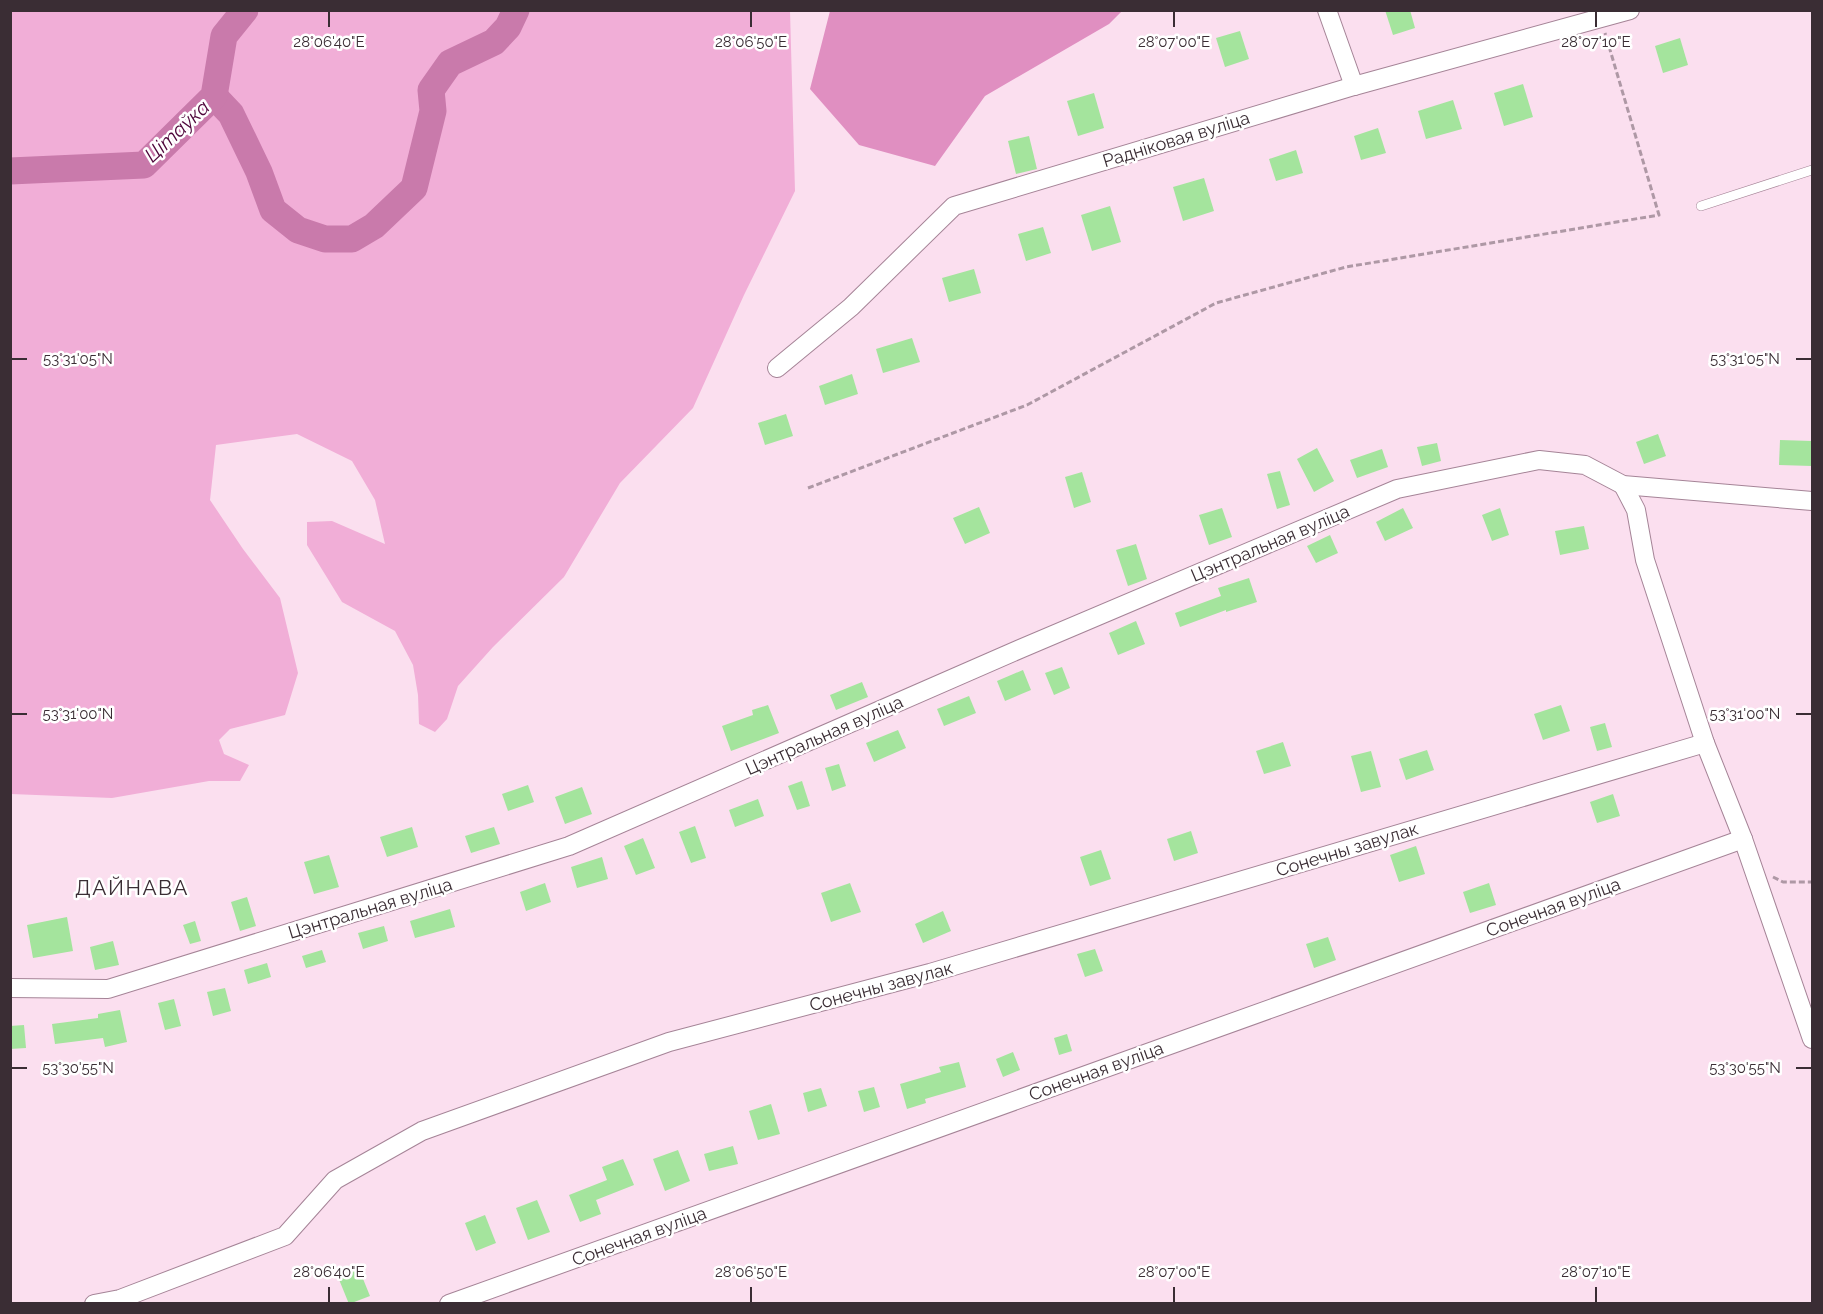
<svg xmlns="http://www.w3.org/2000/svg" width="1823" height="1314" font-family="Raleway,sans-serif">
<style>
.green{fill:#f1aed7}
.forest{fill:#e08fc1}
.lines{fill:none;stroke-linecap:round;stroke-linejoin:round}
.stream{stroke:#c97aab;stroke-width:4.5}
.river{stroke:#c97aab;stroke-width:27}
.building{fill:#a4e49d}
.service-casing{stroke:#a58497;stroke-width:10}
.minor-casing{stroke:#a58497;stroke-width:20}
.path{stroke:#ae98a5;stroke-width:3;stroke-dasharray:6 3;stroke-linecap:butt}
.service{stroke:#fff;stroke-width:9}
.minor{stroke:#fff;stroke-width:18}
.ticks{fill:none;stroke:#3a2d34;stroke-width:2}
.labels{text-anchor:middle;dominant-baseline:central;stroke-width:5;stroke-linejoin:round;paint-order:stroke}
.street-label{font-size:18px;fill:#3a2d34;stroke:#fff}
.water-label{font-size:20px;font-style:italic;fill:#4e053a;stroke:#fff}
.quarter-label{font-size:21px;letter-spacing:1.5px;fill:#3a2d34;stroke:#fff}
.ticks-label{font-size:15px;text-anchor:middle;fill:#3a2d34;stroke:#fff;stroke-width:5;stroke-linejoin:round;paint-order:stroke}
</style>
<rect width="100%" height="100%" fill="#fbdfef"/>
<!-- green -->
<path class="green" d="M11 10 790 11 795 191 744 295 693 408 620 483 564 577 493 647 458 686 447 719 435 732 419 724 418 695 413 665 395 631 342 602 307 545V522L332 521 385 544 375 500 352 461 297 434 216 445 210 500 243 549 280 598 298 673 285 715 230 729 219 740 224 754 249 765 240 781H209L112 798 11 794Z"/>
<!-- forest -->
<path class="forest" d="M830 11V10L1122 11 1109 24 985 96 935 166 859 145 810 89Z"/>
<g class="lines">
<!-- stream -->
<path class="stream" d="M10 1303 11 1304"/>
<!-- river -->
<g class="river">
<path d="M214 96 231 114 259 172 273 210 298 230 325 239H352L374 226 414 188 433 111 431 90 450 63 494 42 508 27 516 10"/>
<path d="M10 171 144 165 214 96 224 36 245 10"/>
</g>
</g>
<!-- building -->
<g class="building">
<path d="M1385 10H1410L1415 28 1393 35Z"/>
<path d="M1240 31 1249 59 1225 67 1216 38Z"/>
<path d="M1680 38 1688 65 1663 73 1655 46Z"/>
<path d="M1523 84 1533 117 1504 126 1494 93Z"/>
<path d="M1094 93 1104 128 1078 136 1067 101Z"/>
<path d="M1453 100 1462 129 1426 139 1418 111Z"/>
<path d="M1378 128 1386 153 1361 160 1354 136Z"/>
<path d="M1029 136 1037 169 1016 174 1008 141Z"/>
<path d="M1296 150 1303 173 1276 181 1269 159Z"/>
<path d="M1204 178 1214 211 1183 221 1173 187Z"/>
<path d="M1110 206 1121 242 1092 251 1081 215Z"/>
<path d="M1043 227 1051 253 1026 261 1018 234Z"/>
<path d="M974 269 981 293 949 302 942 278Z"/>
<path d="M912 338 920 362 883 373 876 349Z"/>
<path d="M852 374 858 394 825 405 819 386Z"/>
<path d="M786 414 793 436 765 445 758 423Z"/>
<path d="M1658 434 1666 456 1644 464 1636 442Z"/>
<path d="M1780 440 1812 441V466L1779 465Z"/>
<path d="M1437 443 1441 461 1422 466 1417 447Z"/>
<path d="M1317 448 1334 481 1314 492 1297 459Z"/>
<path d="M1382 449 1388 467 1357 478 1350 460Z"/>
<path d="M1280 471 1290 505 1277 509 1267 474Z"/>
<path d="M1082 472 1091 502 1074 508 1065 477Z"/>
<path d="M979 507 990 533 965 544 953 518Z"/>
<path d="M1222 508 1232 537 1209 545 1199 515Z"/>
<path d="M1403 508 1413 528 1385 541 1376 522Z"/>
<path d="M1500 508 1509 535 1492 541 1482 515Z"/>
<path d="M1584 526 1589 549 1560 555 1555 531Z"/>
<path d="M1330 535 1338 553 1316 563 1307 546Z"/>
<path d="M1136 544 1147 579 1128 586 1116 550Z"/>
<path d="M1249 578 1257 602 1226 612V610L1180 627 1175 613 1221 596 1218 588Z"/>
<path d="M1136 621 1145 644 1118 655 1109 633Z"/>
<path d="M1062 667 1070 688 1054 695 1045 673Z"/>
<path d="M1023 670 1031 690 1005 701 997 681Z"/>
<path d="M862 682 868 697 836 710 830 695Z"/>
<path d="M969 696 976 713 944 726 937 709Z"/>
<path d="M768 705 779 733 731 751 722 726 753 715 752 710Z"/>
<path d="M1561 705 1570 731 1543 740 1534 714Z"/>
<path d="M1605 723 1612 747 1597 751 1590 727Z"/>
<path d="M898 730 906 748 874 762 866 743Z"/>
<path d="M1283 742 1291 766 1264 774 1256 751Z"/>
<path d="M1427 750 1434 770 1406 780 1399 759Z"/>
<path d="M1371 751 1381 787 1361 792 1351 756Z"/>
<path d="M839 764 846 786 832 791 825 768Z"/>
<path d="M802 781 810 806 797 810 788 786Z"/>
<path d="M528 785 534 802 508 811 502 794Z"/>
<path d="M582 787 592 814 565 824 555 797Z"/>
<path d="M1613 794 1620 816 1597 823 1590 802Z"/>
<path d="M758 799 764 816 735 827 729 810Z"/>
<path d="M695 826 706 858 691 863 679 832Z"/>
<path d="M412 827 418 847 387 857 380 837Z"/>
<path d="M494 827 500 844 471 853 465 836Z"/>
<path d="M1191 831 1198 853 1174 861 1167 839Z"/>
<path d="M643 838 655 868 636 875 624 846Z"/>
<path d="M1416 846 1425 874 1399 882 1390 855Z"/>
<path d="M1101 850 1111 879 1090 886 1080 857Z"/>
<path d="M329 855 339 887 314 894 304 862Z"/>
<path d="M602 857 608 879 577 888 571 867Z"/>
<path d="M545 883 551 902 526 911 520 892Z"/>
<path d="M850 883 861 912 831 922 821 893Z"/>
<path d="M1489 883 1496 905 1470 913 1463 892Z"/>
<path d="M247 897 256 926 240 931 231 902Z"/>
<path d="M450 909 455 927 415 938 410 921Z"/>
<path d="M943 911 951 931 923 943 915 924Z"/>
<path d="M67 917 73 951 33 958 27 925Z"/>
<path d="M195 921 201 941 190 944 183 925Z"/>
<path d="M384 926 388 941 363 949 358 933Z"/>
<path d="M1328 937 1336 960 1314 968 1306 944Z"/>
<path d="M113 941 119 965 95 970 90 947Z"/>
<path d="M1095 949 1103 971 1085 977 1077 954Z"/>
<path d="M322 950 326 962 306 968 302 956Z"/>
<path d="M267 963 271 977 248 984 244 970Z"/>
<path d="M225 988 231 1011 213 1016 207 992Z"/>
<path d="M174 999 181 1026 165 1030 158 1003Z"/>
<path d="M120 1010 127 1042 105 1047 103 1038 55 1044 52 1024 98 1018V1014Z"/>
<path d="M24 1025 26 1048 10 1049V1026Z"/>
<path d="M1067 1034 1072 1051 1059 1055 1054 1038Z"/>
<path d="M1013 1052 1020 1070 1003 1077 996 1059Z"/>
<path d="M959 1062 966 1087 925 1099 926 1103 907 1109 900 1084 941 1072 939 1067Z"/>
<path d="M874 1087 880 1107 864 1112 858 1091Z"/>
<path d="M821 1088 827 1106 808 1112 803 1093Z"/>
<path d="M771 1104 780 1134 758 1140 749 1111Z"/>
<path d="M733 1146 738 1164 709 1171 704 1154Z"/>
<path d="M678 1150 690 1181 665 1191 653 1159Z"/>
<path d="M623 1159 634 1185 596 1200 601 1214 580 1222 569 1195 607 1180 602 1167Z"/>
<path d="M537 1200 550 1232 528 1240 516 1208Z"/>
<path d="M485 1215 496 1243 476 1251 465 1223Z"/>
<path d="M359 1269 370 1296 349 1304 338 1277Z"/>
</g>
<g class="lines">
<!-- service casing -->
<g class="service-casing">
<path id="service" d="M1701 206 1812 170"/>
</g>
<!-- minor casing -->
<g class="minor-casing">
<g id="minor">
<path d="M1327 10 1354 86"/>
<path d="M777 368 851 307 954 206 1354 86 1630 10"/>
<path d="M1623 485 1636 510 1645 560 1705 743 1743 839 1812 1039"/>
<path d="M10 988 108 989 569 846 1020 649 1397 489 1539 460 1585 465 1623 485 1812 501"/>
<path d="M94 1304 120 1299 285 1236 335 1180 422 1131 669 1042 930 973 1705 743"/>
<path d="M449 1304 1743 839"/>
</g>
</g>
<!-- path -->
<g class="path">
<path d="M808 488 1027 405 1216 303 1346 267 1659 215 1605 33"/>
<path d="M1773 877 1783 882H1812"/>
</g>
<!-- service -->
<use href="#service" class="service"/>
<!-- minor -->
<use href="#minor" class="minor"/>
</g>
<!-- ticks -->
<path class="ticks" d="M329 12V27M751 12V27M1174 12V27M1596 12V27M12 359H27M1796 359H1811M12 714H27M1796 714H1811M12 1068H27M1796 1068H1811M329 1287V1302M751 1287V1302M1174 1287V1302M1596 1287V1302"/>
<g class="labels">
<!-- street labels -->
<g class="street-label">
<text transform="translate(1176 139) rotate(-17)">Радніковая вуліца</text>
<text transform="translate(1270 543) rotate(-23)">Цэнтральная вуліца</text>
<text transform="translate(824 735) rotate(-24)">Цэнтральная вуліца</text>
<text transform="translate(1347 849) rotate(-17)">Сонечны завулак</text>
<text transform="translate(1553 907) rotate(-20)">Сонечная вуліца</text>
<text transform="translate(370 908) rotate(-17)">Цэнтральная вуліца</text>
<text transform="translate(881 986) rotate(-15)">Сонечны завулак</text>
<text transform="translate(1096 1071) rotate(-20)">Сонечная вуліца</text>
<text transform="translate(639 1236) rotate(-20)">Сонечная вуліца</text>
</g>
<!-- water labels -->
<g class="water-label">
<text transform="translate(177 131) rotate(-43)">Цітаўка</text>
</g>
<!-- quarter labels -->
<g class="quarter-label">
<text x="132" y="887">ДАЙНАВА</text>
</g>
</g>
<g class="ticks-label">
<text x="329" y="47">28°06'40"E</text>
<text x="751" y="47">28°06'50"E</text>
<text x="1174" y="47">28°07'00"E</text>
<text x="1596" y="47">28°07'10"E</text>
<text x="78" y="364">53°31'05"N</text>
<text x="1745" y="364">53°31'05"N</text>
<text x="78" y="719">53°31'00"N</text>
<text x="1745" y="719">53°31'00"N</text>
<text x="78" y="1073">53°30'55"N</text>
<text x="1745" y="1073">53°30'55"N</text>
<text x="329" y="1277">28°06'40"E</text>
<text x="751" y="1277">28°06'50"E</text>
<text x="1174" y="1277">28°07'00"E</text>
<text x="1596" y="1277">28°07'10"E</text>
</g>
<!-- border -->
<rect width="1823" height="1314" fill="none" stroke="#3a2d34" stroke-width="24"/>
</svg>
